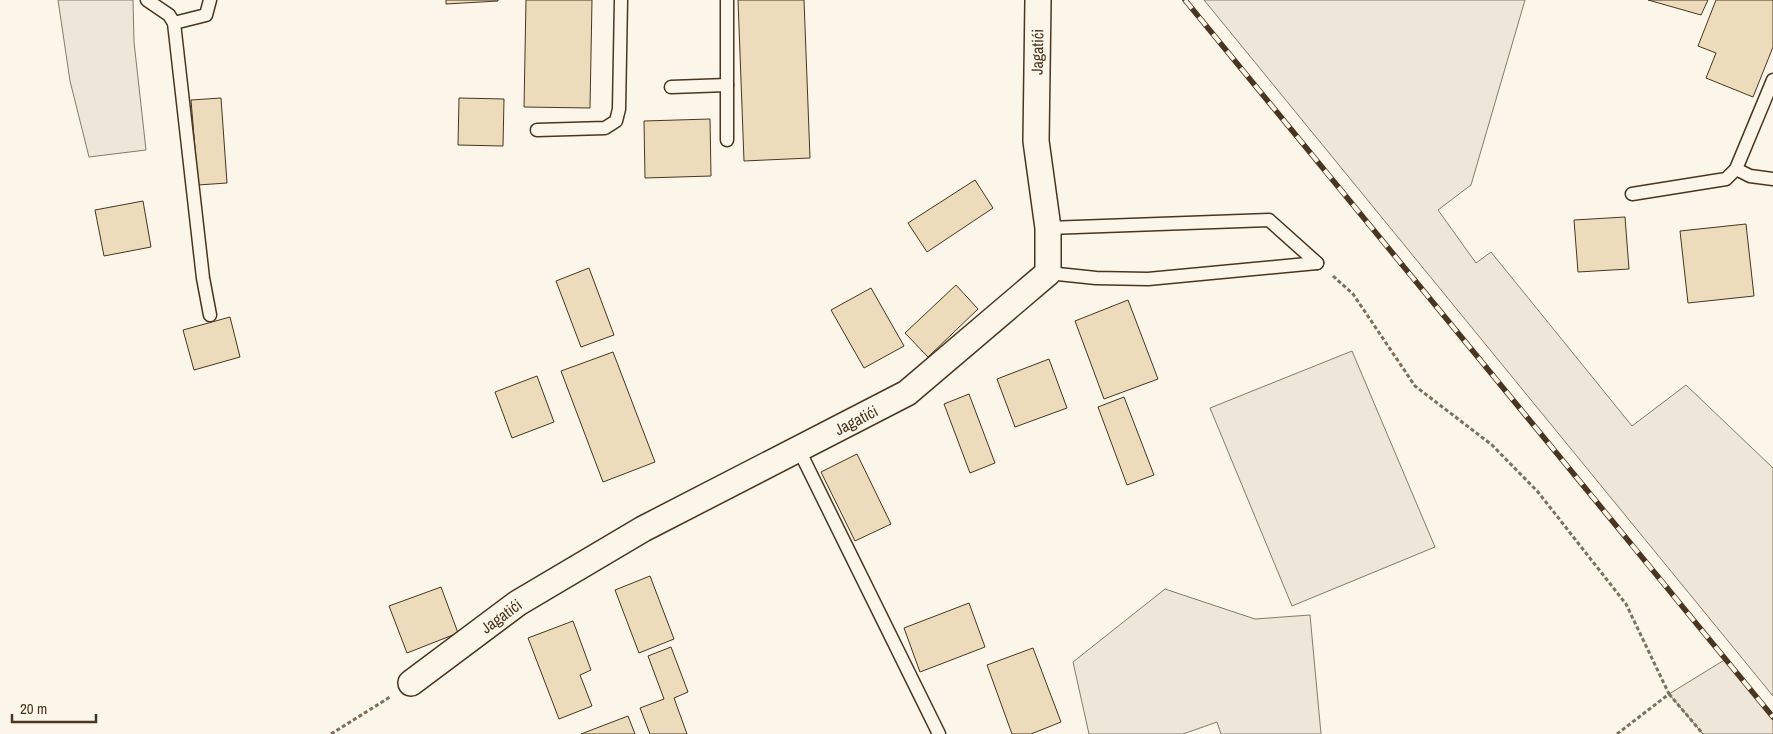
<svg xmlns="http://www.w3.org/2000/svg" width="1773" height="734" font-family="'Archivo Narrow',sans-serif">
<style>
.green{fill:#ede6d9;stroke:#887966}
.building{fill:#ecdcbc;stroke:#4a3520}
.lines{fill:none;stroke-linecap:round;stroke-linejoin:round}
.service-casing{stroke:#4a3520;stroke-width:15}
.minor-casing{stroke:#4a3520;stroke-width:28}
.path{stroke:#7f6f5c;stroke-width:3;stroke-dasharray:4 2.5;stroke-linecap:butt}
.service{stroke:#fbf6e9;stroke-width:12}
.minor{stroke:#fbf6e9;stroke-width:25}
.rail-casing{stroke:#4a3520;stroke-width:5.5}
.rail{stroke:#fbf6e9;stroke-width:4;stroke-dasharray:11;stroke-linecap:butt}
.labels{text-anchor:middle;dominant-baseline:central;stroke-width:4;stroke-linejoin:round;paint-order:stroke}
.street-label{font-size:16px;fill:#4a3520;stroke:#fbf6e9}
</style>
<rect width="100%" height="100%" fill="#fbf6e9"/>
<!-- green -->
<g class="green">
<path d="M58 0H133L134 42 146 150 89 157 70 81Z"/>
<path d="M1204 0H1525L1471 185 1438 210 1476 263 1491 252 1632 426 1686 385 1773 468V696Z"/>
<path d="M1352 351 1435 547 1292 606 1210 408Z"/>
<path d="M1165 589 1255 619 1310 615 1321 734H1221L1217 722 1183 734H1089L1073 662Z"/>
<path d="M1726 659 1773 717V734H1703L1669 694Z"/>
</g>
<!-- building -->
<g class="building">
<path d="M446 0H498V1L446 4Z"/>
<path d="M526 0H592L590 108 524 107Z"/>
<path d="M738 0H804L810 158 744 161Z"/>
<path d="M1648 0H1708L1701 15Z"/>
<path d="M1716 0H1773V47L1753 97 1706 78 1716 53 1698 46Z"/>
<path d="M221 98 227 183 198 185 191 100Z"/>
<path d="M459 98 504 99 503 146 458 145Z"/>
<path d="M710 119 711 176 645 178 644 121Z"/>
<path d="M975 180 993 208 927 252 908 223Z"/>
<path d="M143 201 151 247 104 256 95 210Z"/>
<path d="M1625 217 1629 269 1578 272 1574 220Z"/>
<path d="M1746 224 1754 296 1688 303 1680 231Z"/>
<path d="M589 268 614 335 581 347 556 281Z"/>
<path d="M956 285 978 309 928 357 905 333Z"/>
<path d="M871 288 904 346 864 368 831 310Z"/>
<path d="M1128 300 1158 379 1104 399 1075 321Z"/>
<path d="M230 317 240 357 194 370 183 330Z"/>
<path d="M613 352 655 462 603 482 561 371Z"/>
<path d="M1049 359 1067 408 1015 427 997 379Z"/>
<path d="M537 376 554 422 512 438 495 392Z"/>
<path d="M969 394 995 463 970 473 944 404Z"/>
<path d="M1124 397 1154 475 1127 485 1098 407Z"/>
<path d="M857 454 891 524 855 541 821 472Z"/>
<path d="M650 576 674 639 639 653 615 590Z"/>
<path d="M441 587 458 633 407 653 389 606Z"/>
<path d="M969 603 985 647 920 672 904 628Z"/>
<path d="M573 621 591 670 580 675 592 706 559 719 528 638Z"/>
<path d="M671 647 688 692 674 698 687 734H650L640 708 664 699 648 656Z"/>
<path d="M1033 648 1061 722 1031 734H1012L987 665Z"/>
<path d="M628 716 635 734H581Z"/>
</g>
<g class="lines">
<!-- service casing -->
<g class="service-casing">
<g id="service">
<path d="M147 0 169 15 174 23 203 278 210 315"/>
<path d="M727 0V140"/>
<path d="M174 23 206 15 210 0"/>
<path d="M671 87 727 85"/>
<path d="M537 130 605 128 616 121 619 109 621 0"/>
<path d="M1736 169 1750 176 1773 179"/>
<path d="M1632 194 1726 179 1736 169 1773 80"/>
<path d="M1048 228 1269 220 1317 263"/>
<path d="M1048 273 1096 278 1148 279 1317 263"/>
<path d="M799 450 939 734"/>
</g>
</g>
<!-- minor casing -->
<g class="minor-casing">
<path id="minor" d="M411 683 518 603 643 529 907 393 1048 273V228L1036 141 1038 0"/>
</g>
<!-- path -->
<g class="path">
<path d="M1333 276 1353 294 1415 386 1492 445 1538 492 1626 604 1669 694 1617 734"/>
<path d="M1669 694 1703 734"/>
<path d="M331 734 390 697"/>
</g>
<!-- service -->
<use href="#service" class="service"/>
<!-- minor -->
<use href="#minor" class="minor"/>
<!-- rail casing -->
<g class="rail-casing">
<path id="rail" d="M1185 0 1773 717"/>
</g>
<!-- rail -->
<use href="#rail" class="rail"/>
</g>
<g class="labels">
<!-- street labels -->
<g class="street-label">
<text transform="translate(1037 52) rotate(-89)">Jagatići</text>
<text transform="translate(856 420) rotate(-27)">Jagatići</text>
<text transform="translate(501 616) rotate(-36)">Jagatići</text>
</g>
</g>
<!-- scale -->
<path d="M12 714v8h84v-8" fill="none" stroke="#4a3520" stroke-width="2.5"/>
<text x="20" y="714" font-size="15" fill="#4a3520" stroke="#fbf6e9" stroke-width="4" paint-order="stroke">20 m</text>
</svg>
